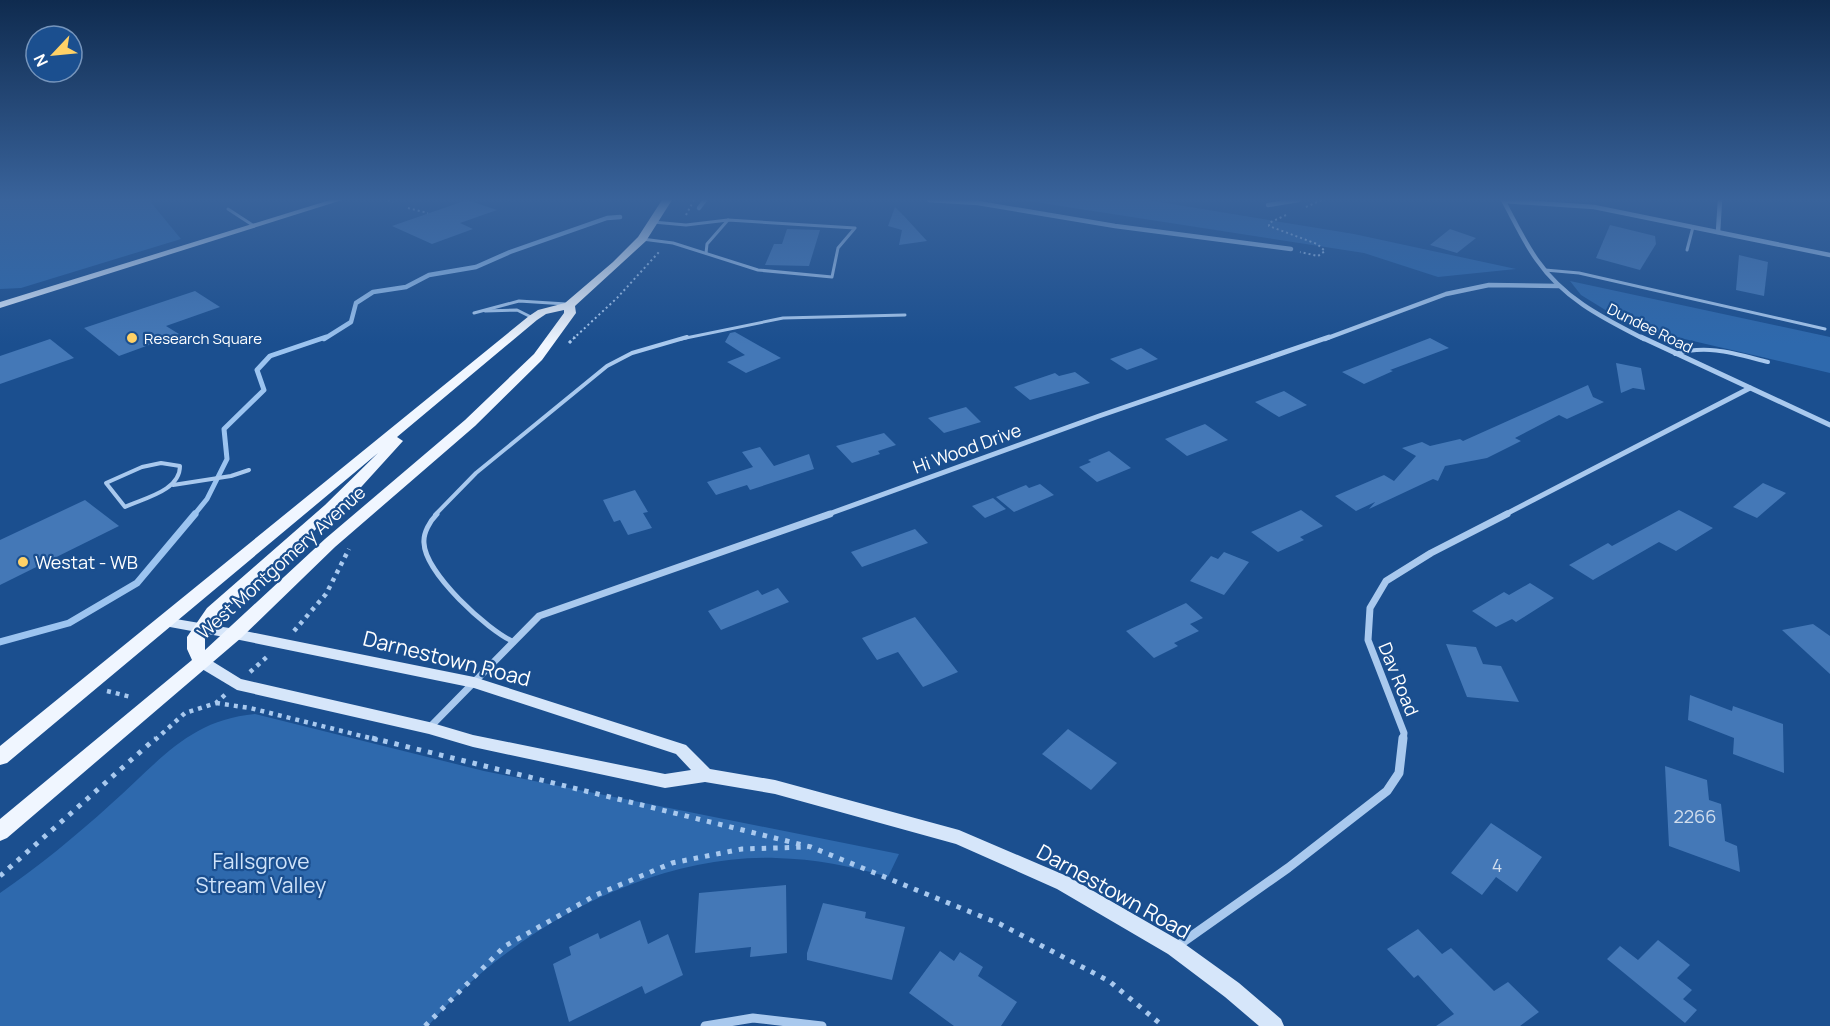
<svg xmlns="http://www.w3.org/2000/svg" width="1830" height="1026" font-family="Manrope,sans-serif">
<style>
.green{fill:#2e69ad}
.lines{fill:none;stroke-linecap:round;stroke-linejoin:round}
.stream-far2{stroke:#9cc4f0;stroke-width:4.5}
.stream-far1{stroke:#9cc4f0;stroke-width:5}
.stream{stroke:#9cc4f0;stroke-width:7}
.building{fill:#4478b7}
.path-far3{stroke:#a9c9ee;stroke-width:2;stroke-dasharray:2 3;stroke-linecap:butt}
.path-far2{stroke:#a9c9ee;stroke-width:3;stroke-dasharray:3 4;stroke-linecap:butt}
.path-far1{stroke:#a9c9ee;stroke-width:4.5;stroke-dasharray:4 5;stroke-linecap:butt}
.path{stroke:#a9c9ee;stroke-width:5;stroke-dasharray:4.5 7;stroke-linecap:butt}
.lane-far2{stroke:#a9c9ee;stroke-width:3}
.lane-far1{stroke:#a9c9ee;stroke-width:4}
.lane{stroke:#a9c9ee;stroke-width:5}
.street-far3{stroke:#a9c9ee;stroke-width:4.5}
.street-far2{stroke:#a9c9ee;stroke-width:5}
.street-far1{stroke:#a9c9ee;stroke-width:7}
.street{stroke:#a9c9ee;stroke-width:9}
.secondary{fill:#d6e6fa;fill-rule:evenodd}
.primary{fill:#f0f6ff;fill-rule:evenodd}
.poi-dot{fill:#ffd166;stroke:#1b4f8f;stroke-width:2}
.labels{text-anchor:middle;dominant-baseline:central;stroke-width:4.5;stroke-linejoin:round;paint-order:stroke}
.far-street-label{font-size:15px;fill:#fff;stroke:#1b4f8f}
.far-poi-label{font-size:15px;fill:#fff;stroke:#1b4f8f;text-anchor:start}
.street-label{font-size:18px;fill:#fff;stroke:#1b4f8f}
.poi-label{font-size:18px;fill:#fff;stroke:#1b4f8f;text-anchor:start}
.near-number-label{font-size:18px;fill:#d0dded}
.near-street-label{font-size:21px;fill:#fff;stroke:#1b4f8f}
.near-park-label{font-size:21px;fill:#cfe3fa;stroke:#1b4f8f}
</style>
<rect width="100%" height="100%" fill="#1b4f8f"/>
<!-- green -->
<g class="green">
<path d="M0 200H149L181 239 21 288 0 289Z"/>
<path d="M1022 200H1148L1354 234 1516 269 1438 277 1364 253Z"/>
<path d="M1570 281 1830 337V373L1633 327 1581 295Z"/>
<path d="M255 714 484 771 899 854 888 877C851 866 815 859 776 858 649 854 509 931 428 1026H0V893C39 866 76 836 111 804 158 763 188 720 255 714Z"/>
</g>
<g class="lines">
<!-- stream-far2 -->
<g class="stream-far2">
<path d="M699 208 705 200"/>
<path d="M324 339 351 322 356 303 373 292 406 287 429 275 476 267 510 252 607 218 620 217"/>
</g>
<!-- stream-far1 -->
<path class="stream-far1" d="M194 515 207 499 227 459 224 429 264 390 257 370 270 356 326 337"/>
<!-- stream -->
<path class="stream" d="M0 642 69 623 137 583 195 514"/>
</g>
<!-- building -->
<g class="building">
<path d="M467 200 497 210 460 223 473 229 432 244 392 226Z"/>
<path d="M895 207 904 216 927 241 899 245 902 230 888 226Z"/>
<path d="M1610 225 1655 236 1656 244 1640 270 1596 258Z"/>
<path d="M787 229 820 230 809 266 765 265 774 244H782Z"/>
<path d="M1450 229 1476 238 1457 253 1430 245Z"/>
<path d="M1739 255 1768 262 1764 296 1736 290Z"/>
<path d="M195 291 220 307 166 326 179 334 119 356 84 328Z"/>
<path d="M735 332 781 358 746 373 727 362 745 355 725 342 730 333Z"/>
<path d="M1430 338 1449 348 1390 370 1393 371 1364 384 1342 372Z"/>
<path d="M50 339 74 358 0 384V356Z"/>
<path d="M1141 348 1158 359 1127 370 1110 359Z"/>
<path d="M1616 363 1641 368 1645 390 1633 388 1621 393Z"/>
<path d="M1075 372 1090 383 1030 400 1014 387 1055 373 1059 376Z"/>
<path d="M1588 385 1593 397 1604 402 1567 419 1559 415 1515 438 1521 441 1487 458 1445 466 1438 481 1433 479 1369 509 1375 502 1356 511 1335 496 1384 475 1394 481 1416 456 1402 448 1422 442 1430 446 1460 439 1463 441Z"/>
<path d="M1284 391 1307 405 1279 417 1255 402Z"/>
<path d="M966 407 981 422 944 433 928 418Z"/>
<path d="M1205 424 1228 440 1187 456 1165 439Z"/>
<path d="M884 433 896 445 878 451 880 454 852 463 836 446Z"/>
<path d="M760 447 774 466 809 454 814 469 750 490 747 485 716 495 707 482 753 467 742 452Z"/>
<path d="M1109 451 1131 468 1097 482 1079 467 1091 462 1088 460Z"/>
<path d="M1763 483 1786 493 1757 518 1733 507Z"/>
<path d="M1040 484 1054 495 1014 512 996 497 1026 485 1029 488Z"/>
<path d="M635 490 648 512 643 513 652 528 628 535 620 520 614 522 603 500Z"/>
<path d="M993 498 1006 509 985 518 972 506Z"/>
<path d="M85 500 119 526 0 585V540Z"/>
<path d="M1301 510 1323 526 1300 537 1304 540 1278 552 1251 532Z"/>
<path d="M1679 510 1713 528 1676 551 1659 542 1593 580 1569 565 1608 543 1612 546Z"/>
<path d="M915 529 928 543 862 567 851 552Z"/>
<path d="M1224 552 1249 562 1224 595 1190 581 1211 556 1218 559Z"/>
<path d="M1530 583 1554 598 1516 622 1512 619 1496 627 1472 611 1504 592 1509 595Z"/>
<path d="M778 588 789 602 721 630 708 611 758 590 762 595Z"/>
<path d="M1186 603 1203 618 1190 624 1199 631 1174 643 1178 646 1154 658 1126 631Z"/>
<path d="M915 617 958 672 923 687 898 652 877 660 862 638Z"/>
<path d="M1813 624 1830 636V674L1782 630Z"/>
<path d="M1446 644 1476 647 1483 664 1501 666 1519 702 1467 697Z"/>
<path d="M1690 695 1732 711 1733 706 1783 724 1784 773 1733 754 1734 738 1688 720Z"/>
<path d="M1068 729 1117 763 1091 790 1042 754Z"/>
<path d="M1665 766 1707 780 1709 800 1721 804 1725 841 1737 846 1740 872 1669 846Z"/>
<path d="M1491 823 1542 857 1517 892 1496 877 1482 895 1451 873Z"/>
<path d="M786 885 787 953 750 957 751 947 695 953 699 893Z"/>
<path d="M823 903 866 912 865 918 905 927 892 980 807 960V953Z"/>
<path d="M640 920 648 944 668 934 683 975 645 994 642 986 569 1022 553 964 571 955 569 947 598 933 600 939Z"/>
<path d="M1418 929 1442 954 1451 948 1494 991 1508 982 1539 1012 1520 1026H1436L1454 1014 1418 975 1414 978 1387 949Z"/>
<path d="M1658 940 1690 965 1677 978 1692 990 1683 999 1697 1010 1685 1023 1607 959 1620 946 1638 960Z"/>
<path d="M940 951 954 961 960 952 983 967 978 976 1017 1002 1001 1026H954L909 993Z"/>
</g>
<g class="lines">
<!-- path-far3 -->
<g class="path-far3">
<path d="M388 200 393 202"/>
<path d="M1306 207 1322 200"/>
<path d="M408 208 428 213"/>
<path d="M686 215 694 200"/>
<path d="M1286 215 1269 223V226L1317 244 1325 251 1318 256 1300 252"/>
<path d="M573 339 617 298 659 252"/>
</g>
<!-- path-far2 -->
<path class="path-far2" d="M569 343 575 337"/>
<!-- path-far1 -->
<g class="path-far1">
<path d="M294 631 326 594 349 549"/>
<path d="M250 672 269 655"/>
<path d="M107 691 131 697"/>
<path d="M216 703 250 708 378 740"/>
<path d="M155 740 185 713 216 703 227 693"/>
</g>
<!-- path -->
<g class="path">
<path d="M372 738 811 847 1000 924 1109 981 1163 1026"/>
<path d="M0 876 156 738"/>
<path d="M425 1026 505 946 596 895 672 863 742 849 808 847"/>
</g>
<!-- lane-far2 -->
<g class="lane-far2">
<path d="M228 209 254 226"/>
<path d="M642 239 673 243 758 270 832 277 838 248 855 228 728 220 686 225 653 222"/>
<path d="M1687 250 1693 227"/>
<path d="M706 253 707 244 728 220"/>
<path d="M1545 270 1579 273 1825 329"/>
<path d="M485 311 517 310 533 318"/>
<path d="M474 313 519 301 566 304"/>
<path d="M681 339 783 318 905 315"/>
</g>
<!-- lane-far1 -->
<g class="lane-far1">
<path d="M1675 354C1708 344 1736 354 1768 362"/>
<path d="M161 463 180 466C180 491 144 498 125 507L106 483 142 467Z"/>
<path d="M173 485 231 476 249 470"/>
<path d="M435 515 476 473 607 366 632 353 687 337"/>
</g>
<!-- lane -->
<path class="lane" d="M437 514C430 521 423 533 424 543 425 573 487 630 514 642"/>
<!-- street-far3 -->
<g class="street-far3">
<path d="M929 200 978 203 1115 226 1291 249"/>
<path d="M1503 200C1514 220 1524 242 1537 260 1564 299 1603 318 1644 339"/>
<path d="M1504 201 1594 207 1830 255"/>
<path d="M1268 205 1298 200"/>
<path d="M1718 232 1720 200"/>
<path d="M1325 339 1446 294 1489 285 1559 286"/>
</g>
<!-- street-far2 -->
<g class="street-far2">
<path d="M1641 337 1830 425"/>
<path d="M826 515 1099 416 1329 337"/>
<path d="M1504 515 1750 388"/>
</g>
<!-- street-far1 -->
<g class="street-far1">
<path d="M430 727 539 616 830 514"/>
<path d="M1403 740 1404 733 1368 640 1370 608 1386 581 1431 553 1507 514"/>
</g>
<!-- street -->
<g class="street">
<path d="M1176 947 1288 868 1387 791 1399 773 1403 738"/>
<path d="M705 1026 753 1018 822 1026"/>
</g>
<!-- secondary -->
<g class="secondary">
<path d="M330 200H342L0 308V302Z"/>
<path d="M164 617 235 629 474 677 686 745 710 769 775 780 959 830 1069 877 1182 942 1239 983 1281 1019 1284 1026H1259L1225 997 1168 954 1057 889 956 844 775 794 705 782 665 788 473 747 429 734 237 690 197 666 195 662 197 658 202 657 207 658 241 679 429 722 473 735 665 774 691 770 676 754 474 688 235 639 159 625 157 622 159 619Z"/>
</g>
<!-- primary -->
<path class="primary" d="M662 200H672L646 241 575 306 576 313 542 360 475 426 335 547 241 638 7 838 0 841V819L192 660 187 649V637L207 608 325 505 378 453 7 763 0 765V746L529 316 538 310 565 303 613 262 638 237ZM564 310V313L534 354 465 420 325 539 205 650V633L219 616 353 496 403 441 397 437 537 320 546 314Z"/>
</g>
<!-- sky -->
<linearGradient id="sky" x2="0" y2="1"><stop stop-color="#0f2b4f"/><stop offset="0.58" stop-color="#39639b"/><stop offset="1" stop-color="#39639b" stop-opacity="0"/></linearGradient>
<rect width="1830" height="344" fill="url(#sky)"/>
<!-- markers -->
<g class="poi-dot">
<circle cx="132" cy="338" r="6"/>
<circle cx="23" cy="562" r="6"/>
</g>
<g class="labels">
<!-- far-street labels -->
<g class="far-street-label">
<text transform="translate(1650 328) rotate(26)">Dundee Road</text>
</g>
<!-- far-poi labels -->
<g class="far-poi-label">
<text x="144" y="338">Research Square</text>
</g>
<!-- street labels -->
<g class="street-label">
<text transform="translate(967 448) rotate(-20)">Hi Wood Drive</text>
<text transform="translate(281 562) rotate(-42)">West Montgomery Avenue</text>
<text transform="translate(1399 679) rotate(68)">Dav Road</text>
</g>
<!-- poi labels -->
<g class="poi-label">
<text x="35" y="562">Westat - WB</text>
</g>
<!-- near-number labels -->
<g class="near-number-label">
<text x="1695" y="816">2266</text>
<text x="1497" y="865">4</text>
</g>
<!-- near-street labels -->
<g class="near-street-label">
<text transform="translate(447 658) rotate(14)">Darnestown Road</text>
<text transform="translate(1114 891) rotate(29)">Darnestown Road</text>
</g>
<!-- near-park labels -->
<g class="near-park-label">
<text x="261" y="861">Fallsgrove<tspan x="261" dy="24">Stream Valley</tspan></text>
</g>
</g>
<!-- north arrow -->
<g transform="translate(54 54) rotate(244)"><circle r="28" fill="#1b4f8f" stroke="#7695bc" stroke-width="1.5"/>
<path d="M0-4.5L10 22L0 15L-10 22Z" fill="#ffd166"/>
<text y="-9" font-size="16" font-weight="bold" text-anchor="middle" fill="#ffffff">N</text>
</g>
</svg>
